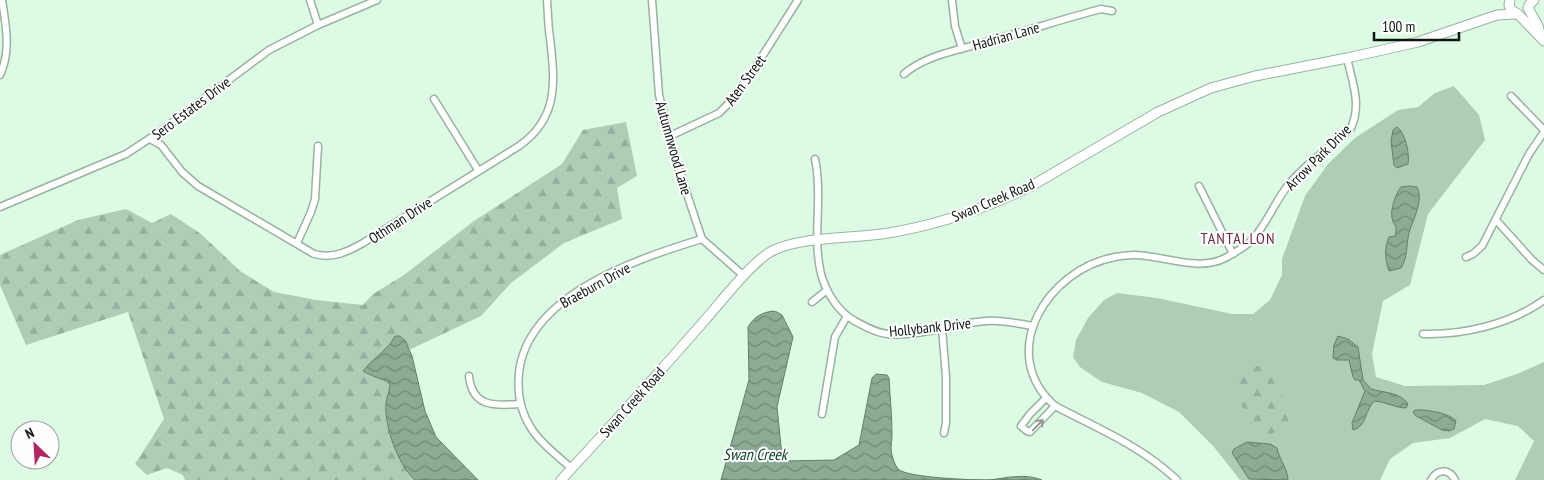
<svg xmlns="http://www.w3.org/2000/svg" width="1544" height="480" font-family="'PT Sans Narrow',sans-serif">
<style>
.grass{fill:#adcdb6}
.forest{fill:url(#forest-firs)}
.water{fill:url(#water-waves);stroke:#657e6c}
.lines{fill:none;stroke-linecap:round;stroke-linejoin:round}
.street-casing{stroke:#97b39f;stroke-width:9}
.secondary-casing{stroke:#97b39f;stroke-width:11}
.street{stroke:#fff;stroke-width:6}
.secondary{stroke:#fff;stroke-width:9}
.oneway{stroke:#929693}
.labels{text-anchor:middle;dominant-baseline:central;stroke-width:4;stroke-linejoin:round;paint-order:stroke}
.street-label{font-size:15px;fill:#0c160f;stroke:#fefefe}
.neighbourhood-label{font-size:16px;letter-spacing:1px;fill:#702b43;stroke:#fefefe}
.water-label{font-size:16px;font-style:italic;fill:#0e4526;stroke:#fefefe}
</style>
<defs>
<pattern id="forest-firs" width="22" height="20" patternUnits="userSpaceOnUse" patternTransform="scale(1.25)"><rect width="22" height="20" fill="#adcdb6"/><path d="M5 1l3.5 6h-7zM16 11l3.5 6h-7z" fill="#94af9b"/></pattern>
<pattern id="water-waves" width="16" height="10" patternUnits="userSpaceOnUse" patternTransform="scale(1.25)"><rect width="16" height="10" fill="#8bab94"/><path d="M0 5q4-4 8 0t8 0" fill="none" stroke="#708a77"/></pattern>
</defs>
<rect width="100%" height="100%" fill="#ddfae4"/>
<!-- grass -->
<path class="grass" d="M1454 86 1479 115 1485 140 1428 214 1410 285 1383 301 1372 354 1376 377 1405 386 1484 385 1517 374 1544 362V480H1515L1534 441 1518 426 1485 419 1450 438 1413 443 1390 459 1380 480H1240L1214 447 1179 412 1142 393 1102 382 1080 367 1073 357 1076 340 1088 318 1104 300 1117 293 1157 298 1232 314H1253L1270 300 1282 275V259L1305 196 1328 164 1355 138 1398 110 1418 107 1435 93Z"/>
<!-- forest -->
<g class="forest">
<path d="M626 122 637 176 617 188 622 219 564 243 511 283 481 316 409 350 405 341 400 336H395C391 343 379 357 372 361L370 376 382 378 390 383C390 390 387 396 386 403 384 425 398 465 415 480H185L183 475 167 468 147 475 135 464 164 419 128 312 26 345 0 285V255L78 220 126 209 152 223 171 214 201 234 240 271 274 292 316 300 363 305 373 294 404 275 474 221 562 164 583 130Z"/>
<path d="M1251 366H1264C1272 381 1293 403 1288 421 1287 425 1283 429 1281 432L1269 434 1255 427 1242 406 1237 387 1240 373Z"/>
</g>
<!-- water -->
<g class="water">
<path d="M1397 127C1405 132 1410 154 1408 164L1397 168 1394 165 1391 141 1393 130Z"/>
<path d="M1409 186 1417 187C1424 201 1413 219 1409 233 1406 246 1408 257 1401 268L1389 271C1385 259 1384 249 1389 237L1395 236C1398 224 1394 227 1392 218 1390 210 1396 193 1401 187Z"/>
<path d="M773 311 777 312 782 315 793 337 777 407 782 456 784 461 834 460 859 445 872 378 876 374 887 375 889 378C890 397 892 416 892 435 892 442 890 448 892 455 893 459 895 465 898 469 907 478 974 480 989 480 1006 478 1025 473 1042 480H721L749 380 748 327C755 316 761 313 773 311Z"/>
<path d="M395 336H400L405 341 412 356 425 411 436 437 478 480H415C398 465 384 426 386 403 387 396 390 390 390 383 381 378 372 377 363 371 372 359 388 350 395 336Z"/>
<path d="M1338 336 1348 339 1358 347 1363 380 1371 389C1384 393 1400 392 1408 404L1406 408C1396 408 1386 402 1375 401 1365 408 1367 427 1353 430L1352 423 1365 391 1359 380H1355L1353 377 1349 360H1337L1333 358 1334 345Z"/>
<path d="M1415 410C1425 409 1450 413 1456 421L1454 429 1449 431 1442 430 1416 416 1413 412Z"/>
<path d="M1247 442 1270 444 1277 448C1279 459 1288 469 1288 480L1249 479 1232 453 1234 449Z"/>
</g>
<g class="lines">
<!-- street casing -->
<g class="street-casing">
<g id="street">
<path d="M310 0 318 25"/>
<path d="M652 0 659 95 676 161 702 239 744 276"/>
<path d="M952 0 955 26 962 49"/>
<path d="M904 74C926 55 959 50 986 42 1024 32 1062 19 1101 9L1112 11"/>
<path d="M0 75C11 52 6 25 2 0"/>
<path d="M1511 96 1544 130"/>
<path d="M434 99 478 170"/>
<path d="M670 136 719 113 732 100 756 66 798 0"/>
<path d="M150 139 161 145 182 172 198 186 314 254C333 259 347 252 363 243L519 146C559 118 555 82 550 38 548 26 548 13 547 0"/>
<path d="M815 159C823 197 812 238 821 274 826 292 837 310 853 320 864 326 876 333 888 334 921 337 954 323 987 321 1002 320 1017 323 1032 326"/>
<path d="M1199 186 1233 254"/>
<path d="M0 207 126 154 158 133 269 50 318 25 377 0"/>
<path d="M1496 220 1532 260 1544 270"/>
<path d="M297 243 311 212 315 199 318 146"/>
<path d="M1466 257 1473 254 1482 246 1529 154 1544 132"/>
<path d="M812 302 827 290"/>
<path d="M942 328 946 377V423L944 433"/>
<path d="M1423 334C1464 335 1511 324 1544 300"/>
<path d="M469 376C472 407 494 406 519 404"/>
<path d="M1046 398 1030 414 1021 426 1027 431 1030 432 1055 406"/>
<path d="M822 414 835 337 847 316"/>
<path d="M571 468C558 456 541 444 531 428 520 411 517 393 519 373 527 295 638 258 702 239"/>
<path d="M1177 480C1141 446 1099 429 1055 406 995 353 1048 269 1115 257 1121 256 1127 255 1134 255 1163 255 1199 273 1227 257 1236 252 1247 246 1254 238 1268 221 1276 200 1289 184 1308 161 1331 148 1351 128 1362 105 1352 81 1347 58"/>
<path d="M1431 480C1437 469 1449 468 1455 480"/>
</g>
</g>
<!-- secondary casing -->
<g class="secondary-casing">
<g id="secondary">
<path d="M1510 0 1509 5 1511 10 1518 14 1544 41"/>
<path d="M1529 5 1534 0"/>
<path d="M1528 8 1538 26 1541 37"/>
<path d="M561 480C610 427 658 374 705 320 721 302 754 259 774 250 801 237 851 238 882 234 935 226 985 209 1033 185L1158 112 1211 88 1255 76 1347 58 1418 42 1497 15 1515 14"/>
</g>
</g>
<!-- street -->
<use href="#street" class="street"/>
<!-- secondary -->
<use href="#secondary" class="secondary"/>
</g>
<!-- one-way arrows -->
<defs><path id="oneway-shaft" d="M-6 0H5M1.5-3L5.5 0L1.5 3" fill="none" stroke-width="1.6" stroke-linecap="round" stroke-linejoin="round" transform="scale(1.25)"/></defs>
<use class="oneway" href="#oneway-shaft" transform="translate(1038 425) rotate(-46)"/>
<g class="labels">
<!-- street labels -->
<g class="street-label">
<text transform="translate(1006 36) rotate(-16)">Hadrian Lane</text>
<text transform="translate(745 80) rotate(-54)">Aten Street</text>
<text transform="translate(191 108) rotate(-37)">Sero Estates Drive</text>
<text transform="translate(674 148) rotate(74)">Autumnwood Lane</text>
<text transform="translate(1318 157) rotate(-45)">Arrow Park Drive</text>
<text transform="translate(993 200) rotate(-23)">Swan Creek Road</text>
<text transform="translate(400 220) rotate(-33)">Othman Drive</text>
<text transform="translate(595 285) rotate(-29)">Braeburn Drive</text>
<text transform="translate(930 327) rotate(-6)">Hollybank Drive</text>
<text transform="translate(632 402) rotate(-48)">Swan Creek Road</text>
</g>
<!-- neighbourhood labels -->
<g class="neighbourhood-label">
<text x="1238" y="238">TANTALLON</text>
</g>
<!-- water labels -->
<g class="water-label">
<text x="755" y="454">Swan Creek</text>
</g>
</g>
<!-- north arrow -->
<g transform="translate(35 445) rotate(335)"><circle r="24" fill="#fefefe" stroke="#9da19e"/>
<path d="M0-4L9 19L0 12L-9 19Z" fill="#b12560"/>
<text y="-8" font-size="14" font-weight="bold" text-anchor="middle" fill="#0c160f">N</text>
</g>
<!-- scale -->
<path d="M1374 32v8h85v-8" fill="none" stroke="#0c160f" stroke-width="2.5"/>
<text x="1382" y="32" font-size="15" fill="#0c160f" stroke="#fefefe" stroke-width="4" paint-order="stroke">100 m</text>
</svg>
